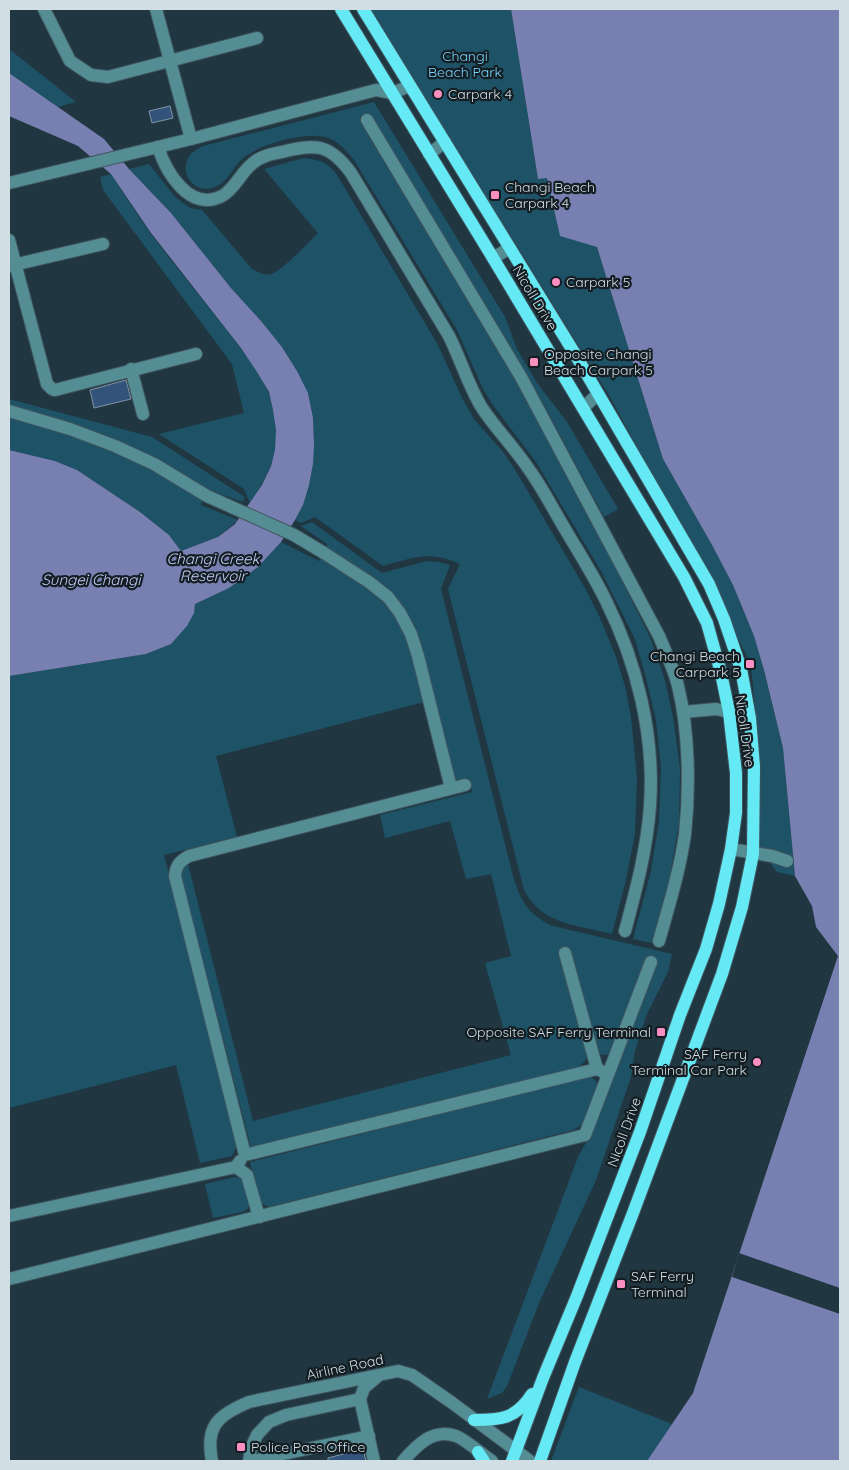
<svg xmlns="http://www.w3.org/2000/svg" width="849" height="1470" font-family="Quicksand,sans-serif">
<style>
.green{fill:#1e5267}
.water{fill:#7880b2}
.pier{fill:#203741}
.building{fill:#32547b;stroke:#8393a6}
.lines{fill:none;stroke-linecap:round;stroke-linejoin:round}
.minor-casing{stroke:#40555f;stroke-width:14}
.major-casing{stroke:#40555f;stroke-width:14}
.minor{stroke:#548e94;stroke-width:12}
.major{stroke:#65e9f5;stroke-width:12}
.poi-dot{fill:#fc8fc2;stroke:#131d22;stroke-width:2}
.labels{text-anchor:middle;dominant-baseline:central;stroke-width:4.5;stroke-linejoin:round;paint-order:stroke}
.park-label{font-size:14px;fill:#77d5fe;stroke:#131d22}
.poi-label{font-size:14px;fill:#d1dfe5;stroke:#131d22;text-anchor:start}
.street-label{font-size:14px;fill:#d1dfe5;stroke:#131d22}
.water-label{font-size:15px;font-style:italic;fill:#c3cbf8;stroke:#131d22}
</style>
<rect width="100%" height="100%" fill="#203741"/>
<!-- green -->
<g class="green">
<path d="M367 9H511L538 179 547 177 560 235 597 247 663 459 712 545 733 585 754 636 764 670 783 748 795 876 777 872 757 846 759 750 751 665 715 591 610 397 514 241Z"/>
<path d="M9 49 76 102 58 107 9 73Z"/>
<path d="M374 102 505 317 517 349 537 383 567 422 618 509 604 517 533 385 496 322 370 116 360 122 517 380 576 495 616 569 650 637 664 677 673 716 680 768 679 823 670 876 652 943 633 939 651 871 659 821 661 768 656 720 646 678 635 639 601 571 536 462 495 408 483 389 457 330 354 160C347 152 341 144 331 139 311 129 257 144 241 160 232 169 226 185 212 188 196 193 181 176 187 161 189 153 197 149 203 146Z"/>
<path d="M304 158C321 160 327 162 337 175L438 345 462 398 474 419 504 453 517 473 585 588 600 618 616 657 625 686 631 717 637 778 635 834 626 880 612 934C578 925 542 925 524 890L448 589 460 564C428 550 414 558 383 566L315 517 301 523 295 520 303 505 314 445 313 418 308 394 297 371 282 347 261 321 231 288 171 213 129 169 149 164 175 197 190 208 202 210 252 269C258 272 264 276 271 274 281 272 309 242 318 233L264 169Z"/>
<path d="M111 174C124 194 137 214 151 234 175 266 201 297 226 329 241 348 258 369 268 392 273 403 275 417 276 429 279 456 265 480 251 502L249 501 244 489 159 434 244 413 232 364 103 190 100 177Z"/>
<path d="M9 399 152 437 245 497 243 502 209 490 157 460 9 406Z"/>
<path d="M9 415 67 432 155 470 203 499 201 505 238 520 218 537 181 551 169 535 140 512 77 470 55 461 9 450Z"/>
<path d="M312 522 382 573 427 561 439 562 450 565 441 589 513 876C520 900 528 915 553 926L672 954 668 972 646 1016 635 1051 631 1077 596 1180 539 1303 507 1386 502 1393 487 1399 578 1157 589 1137 611 1054 603 1055 599 1053 568 948 559 951 587 1055 586 1060 579 1067 251 1148 181 874V869L188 864 253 1121 511 1055 485 963 511 956 491 874 466 879 450 821 385 838 380 815 472 792 469 778 453 781 411 624 326 549 327 544 301 526Z"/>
<path d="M281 542 319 561 323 556C356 580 395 601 409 642 416 661 419 683 424 702L216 756 237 837 164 855 237 1145 232 1156 200 1163 176 1065 9 1108V676L146 654 171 644 187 626 193 613 195 604 229 588 258 567Z"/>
<path d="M587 1077C593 1077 596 1080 598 1085L583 1124 573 1130 269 1207 261 1203 258 1198 250 1162Z"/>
<path d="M235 1177 243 1179 249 1203C249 1208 247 1210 242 1212L213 1218 205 1184Z"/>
<path d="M579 1387 672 1424 647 1461H551Z"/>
</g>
<!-- water -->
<g class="water">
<path d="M511 9H840V1461H647L693 1393 838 956 816 927 812 906 795 876 783 748 764 670 754 636 733 585 712 545 663 459 597 247 560 236 547 178 538 179Z"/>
<path d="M9 73 104 139 129 169 171 213 231 288 261 321 282 347 297 371 308 393 313 418 314 445 313 464 309 485 303 505 295 520 281 542 258 567 229 588 195 604 194 613 187 626 171 644 146 654 9 676V450L55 461 77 470 140 512 169 535 181 551 218 537 235 524 262 485 271 466 275 450 276 430 273 410 269 392 257 372 241 348 151 233 111 174 78 146 9 116Z"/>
</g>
<!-- pier -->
<path class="pier" d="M739 1253 840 1288V1314L732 1277Z"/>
<!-- building -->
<g class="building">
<path d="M170 106 173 118 152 123 149 111Z"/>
<path d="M126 380 131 399 94 408 90 390Z"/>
<path d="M363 1449 366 1461H328V1458Z"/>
</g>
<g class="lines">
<!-- minor casing -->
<g class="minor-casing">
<g id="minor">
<path d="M44 9 70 61 91 75 108 77 257 38"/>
<path d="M156 9 191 139"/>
<path d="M367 120 521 377 659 636C666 653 674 669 678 686 689 731 690 788 685 834 680 870 669 905 659 941"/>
<path d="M158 147C166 172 190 213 222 196 235 189 241 172 253 163 261 156 272 154 282 152 315 143 330 144 351 173L449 336C461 360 468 385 482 408 496 429 514 447 528 468 542 487 553 509 565 529 579 553 594 576 606 601 637 663 655 736 650 806 647 849 636 890 625 931"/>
<path d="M429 154 445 142"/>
<path d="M9 183 191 139 376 90 392 93 410 86"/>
<path d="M9 240 47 384 52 389 55 390 196 354"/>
<path d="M493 258 510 248"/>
<path d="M9 266 103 244"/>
<path d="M131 369 143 414"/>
<path d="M583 408 598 394"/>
<path d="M9 411 70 429 115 446 154 464 207 496 294 535 324 553 369 582 388 597 400 613 411 634 418 656 451 788"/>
<path d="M684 712 716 709 729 712 748 708"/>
<path d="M465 785 189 856C180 861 176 865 175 876L245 1155 597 1069 608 1074"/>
<path d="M731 849 772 856 787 861"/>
<path d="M565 953 597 1069"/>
<path d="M240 1161 236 1167 247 1175 259 1217"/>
<path d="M9 1216 236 1167"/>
<path d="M9 1279 585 1135 651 962"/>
<path d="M212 1461C205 1426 218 1415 249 1402L398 1371 412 1375 451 1402 530 1461"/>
<path d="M249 1461 251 1448 257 1435 269 1422 286 1415 360 1399"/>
<path d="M256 1461 264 1458 369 1436"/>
<path d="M374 1461 360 1399 364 1388 377 1377"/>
<path d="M403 1461C417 1445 433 1428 456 1436 466 1440 483 1455 492 1461"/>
</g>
</g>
<!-- major casing -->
<g class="major-casing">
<g id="major">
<path d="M341 9 493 258 684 577 707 623 721 673 729 712 736 773V813L731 849 719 904 706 949 680 1015 640 1132 577 1296 543 1378 512 1461"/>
<path d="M363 9 575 354 709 584 724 619 741 669 750 718 754 766 753 854 742 907 722 974 633 1213 575 1362 540 1461"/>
<path d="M474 1420C501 1420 516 1419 532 1394"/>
<path d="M478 1452 484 1461"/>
</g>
</g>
<!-- minor -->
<use href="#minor" class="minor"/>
<!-- major -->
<use href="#major" class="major"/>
</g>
<!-- markers -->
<g class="poi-dot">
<circle cx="438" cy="94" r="5"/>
<rect x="490" y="190" width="10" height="10" rx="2.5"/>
<circle cx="556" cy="282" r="5"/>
<rect x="529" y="357" width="10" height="10" rx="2.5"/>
<rect x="745" y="659" width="10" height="10" rx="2.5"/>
<rect x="656" y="1027" width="10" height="10" rx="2.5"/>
<circle cx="757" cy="1062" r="5"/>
<rect x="616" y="1279" width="10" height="10" rx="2.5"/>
<rect x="236" y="1442" width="10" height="10" rx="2.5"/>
</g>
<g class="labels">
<!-- park labels -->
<g class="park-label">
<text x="465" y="56">Changi<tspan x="465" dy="16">Beach Park</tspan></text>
</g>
<!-- poi labels -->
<g class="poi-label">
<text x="448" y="94">Carpark 4</text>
<text x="505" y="187">Changi Beach<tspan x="505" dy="16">Carpark 4</tspan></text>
<text x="566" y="282">Carpark 5</text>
<text x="544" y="354">Opposite Changi<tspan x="544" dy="16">Beach Carpark 5</tspan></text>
<text x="740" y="656" text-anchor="end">Changi Beach<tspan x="740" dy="16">Carpark 5</tspan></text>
<text x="651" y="1032" text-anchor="end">Opposite SAF Ferry Terminal</text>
<text x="747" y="1054" text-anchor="end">SAF Ferry<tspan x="747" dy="16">Terminal Car Park</tspan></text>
<text x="631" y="1276">SAF Ferry<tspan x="631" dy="16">Terminal</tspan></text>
<text x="251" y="1447">Police Pass Office</text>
</g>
<!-- street labels -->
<g class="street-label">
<text transform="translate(535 298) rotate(59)">Nicoll Drive</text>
<text transform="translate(745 731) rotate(82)">Nicoll Drive</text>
<text transform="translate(624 1132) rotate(-70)">Nicoll Drive</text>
<text transform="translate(345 1367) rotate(-12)">Airline Road</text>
</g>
<!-- water labels -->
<g class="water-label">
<text x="213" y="558">Changi Creek<tspan x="213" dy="17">Reservoir</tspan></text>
<text x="91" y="579">Sungei Changi</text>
</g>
</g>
<!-- border -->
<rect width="849" height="1470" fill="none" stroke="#d1dfe5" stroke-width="20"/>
</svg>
